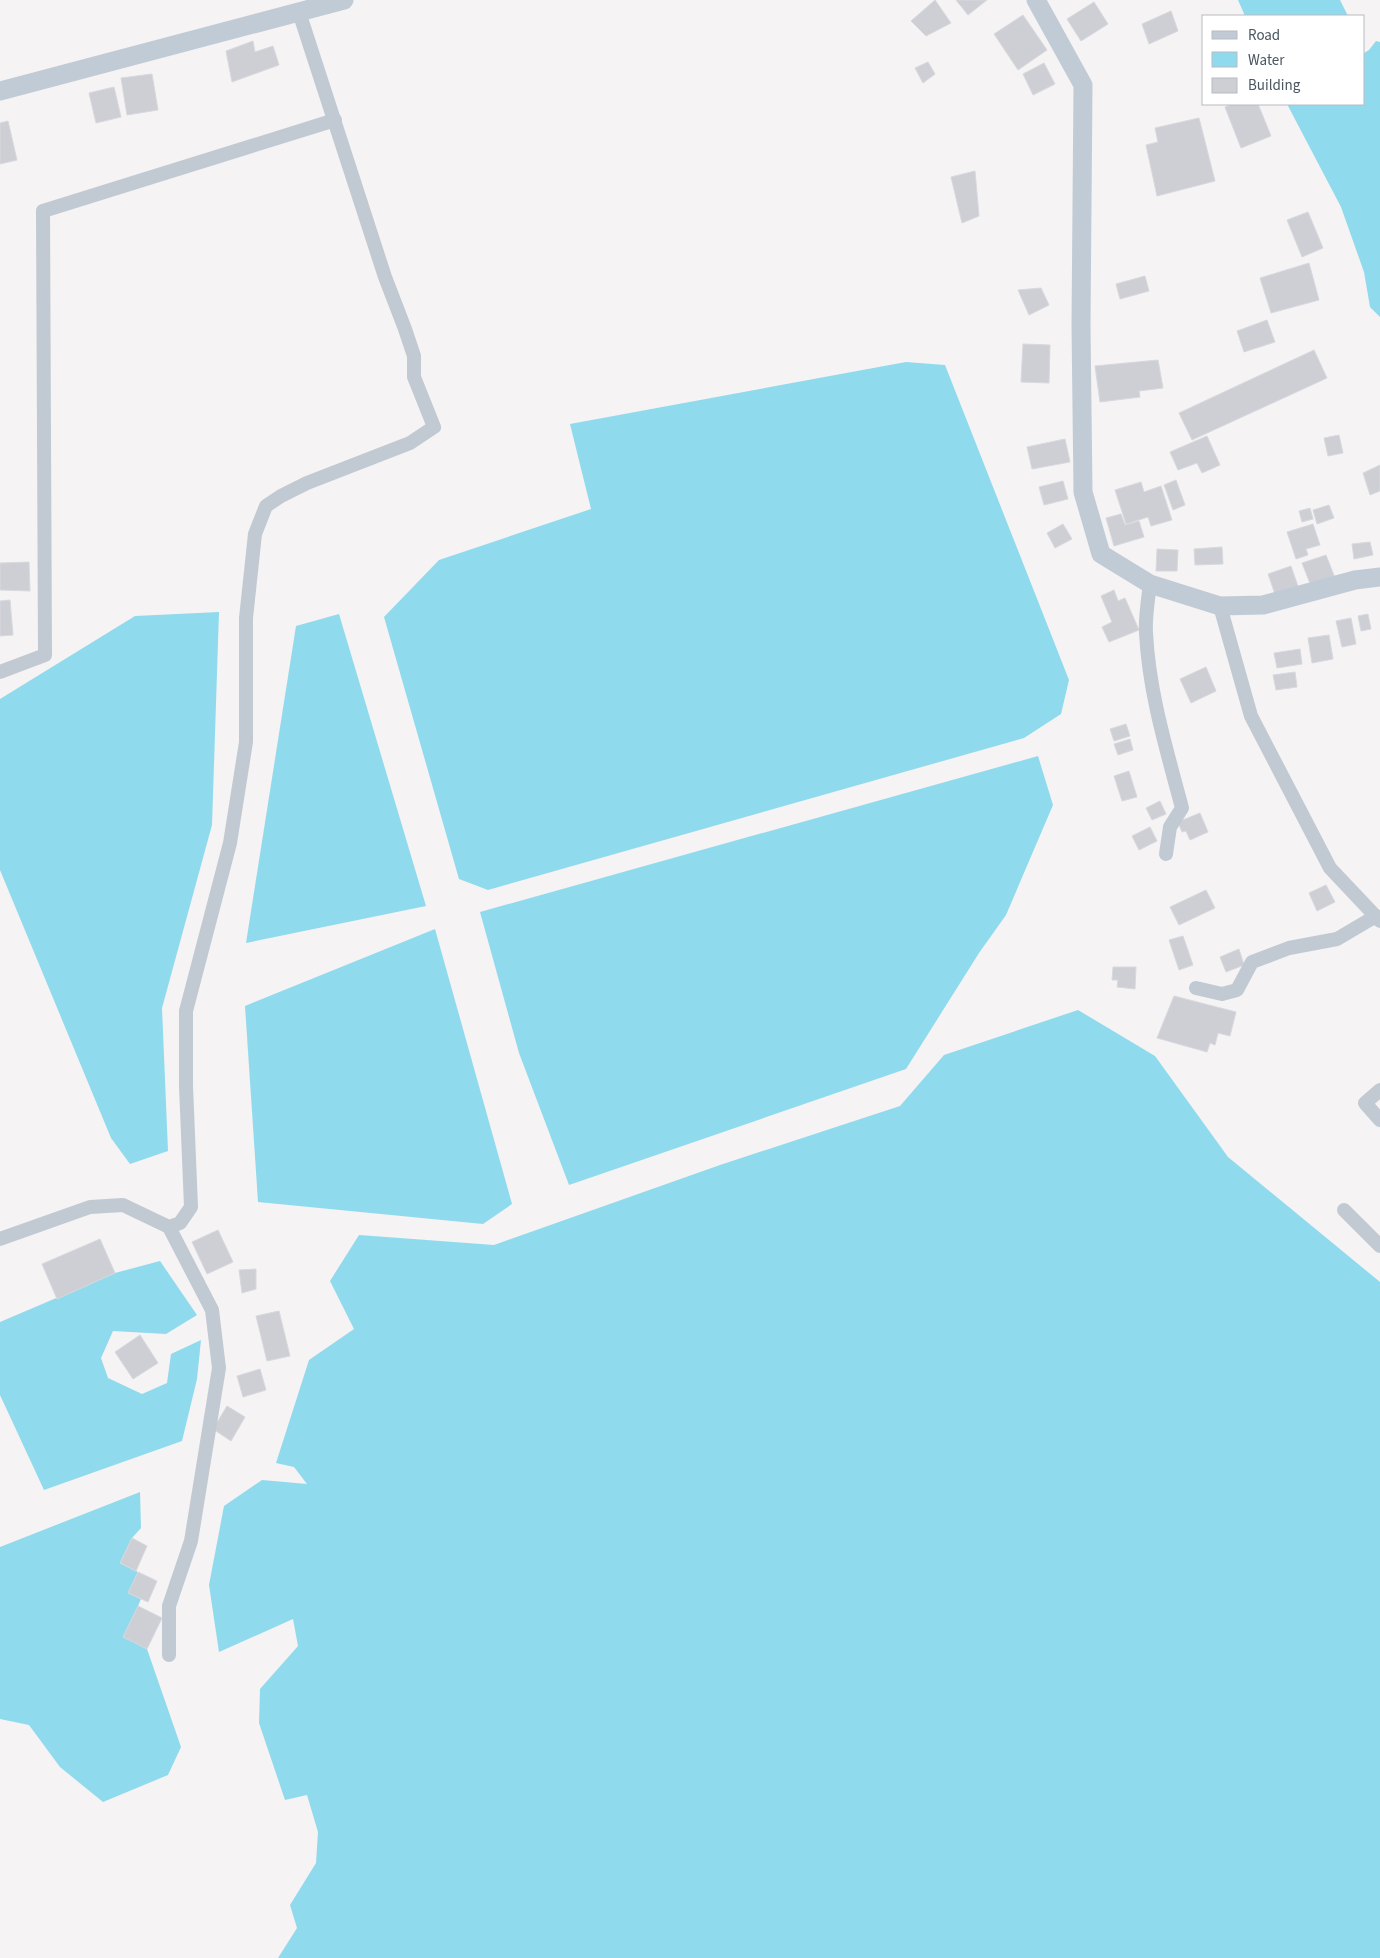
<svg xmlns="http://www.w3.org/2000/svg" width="1380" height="1958" font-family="'Source Sans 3',sans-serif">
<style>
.water{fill:#90daee}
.building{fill:#cdcfd5;stroke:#d7d9de}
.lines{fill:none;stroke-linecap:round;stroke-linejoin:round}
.street{stroke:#c1cad2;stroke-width:14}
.secondary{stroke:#c1cbd6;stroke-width:19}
</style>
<rect width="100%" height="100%" fill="#f5f3f3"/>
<!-- water -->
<g class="water">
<path d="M1238 0H1340L1348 16H1245Z"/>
<path d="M1376 41 1380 42V317L1370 307 1364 272 1341 207 1287 104H1364V53L1369 50Z"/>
<path d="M906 362 945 365 1069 680 1061 714 1024 738 488 890 459 879 384 617 439 560 591 509 570 424Z"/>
<path d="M219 612 212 825 162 1008 168 1151 130 1164 111 1138 0 870V699L135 616Z"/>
<path d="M339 614 426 906 246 943 296 626Z"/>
<path d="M1038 756 1053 805 1006 915 979 953 906 1069 569 1185 519 1053 480 912Z"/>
<path d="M435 929 512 1204 483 1224 258 1202 245 1006Z"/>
<path d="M1078 1010 1155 1056 1228 1157 1380 1282V1958H278L297 1928 290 1905 316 1863 318 1832 307 1795 285 1800 259 1723 260 1689 298 1646 293 1619 219 1652 209 1585 224 1506 262 1480 307 1484 294 1467 276 1463 309 1360 354 1329 330 1281 359 1235 494 1245 720 1165 900 1106 944 1055Z"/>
<path d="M160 1261 197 1315 166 1334 113 1331 101 1358 108 1378 142 1394 167 1383 171 1354 201 1340 197 1379 182 1441 44 1490 0 1395V1322L115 1273Z"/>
<path d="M140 1492 141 1528 132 1538 120 1563 138 1572 129 1593 141 1599 138 1606 147 1649 181 1747 168 1775 103 1802 60 1767 29 1725 0 1719V1547Z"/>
</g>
<!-- building -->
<g class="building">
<path d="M935 0 951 23 926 36 911 21Z"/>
<path d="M956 0H987L968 15Z"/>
<path d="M1094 2 1108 24 1081 41 1067 19Z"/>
<path d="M1171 11 1178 31 1149 44 1142 24Z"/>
<path d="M1023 15 1047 50 1018 70 994 34Z"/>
<path d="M253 41 255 52 273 46 279 65 232 82 226 51Z"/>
<path d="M928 62 935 74 923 83 915 68Z"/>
<path d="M1044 63 1055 84 1033 95 1023 74Z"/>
<path d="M152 74 158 110 127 115 121 78Z"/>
<path d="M114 87 121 117 96 123 89 93Z"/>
<path d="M1233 104H1258L1271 136 1241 148 1225 107Z"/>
<path d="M1199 118 1215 181 1157 196 1146 145 1158 142 1155 128Z"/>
<path d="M8 121 17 160 0 164V123Z"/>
<path d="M975 171 979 216 962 223 951 177Z"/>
<path d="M1308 212 1323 248 1302 257 1287 220Z"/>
<path d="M1309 263 1319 300 1271 313 1260 278Z"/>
<path d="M1145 276 1149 291 1120 299 1116 284Z"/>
<path d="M1041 288 1049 305 1029 315 1018 290Z"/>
<path d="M1267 320 1275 342 1244 352 1237 331Z"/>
<path d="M1023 344 1050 345 1049 383 1021 382Z"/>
<path d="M1314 350 1327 378 1192 440 1179 413Z"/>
<path d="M1158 360 1163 388 1139 391 1140 397 1100 402 1095 366Z"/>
<path d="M1339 435 1343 453 1328 456 1324 438Z"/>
<path d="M1207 436 1220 465 1202 473 1197 463 1178 470 1170 452Z"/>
<path d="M1065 439 1070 462 1032 469 1027 447Z"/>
<path d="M1380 465V491L1370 495 1363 473Z"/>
<path d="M1176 480 1185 505 1173 510 1164 485Z"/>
<path d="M1063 481 1068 499 1044 505 1039 487Z"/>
<path d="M1141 482 1144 492 1161 486 1172 520 1151 526 1148 517 1126 524 1115 490Z"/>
<path d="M1329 505 1334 518 1317 524 1313 510Z"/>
<path d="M1310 508 1313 519 1302 522 1299 511Z"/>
<path d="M1121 514 1125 525 1139 521 1144 537 1114 546 1106 518Z"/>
<path d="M1063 524 1072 539 1055 548 1047 533Z"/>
<path d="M1313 524 1320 545 1306 549 1308 555 1296 559 1287 532Z"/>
<path d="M1370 542 1373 555 1354 559 1352 544Z"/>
<path d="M1222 547 1223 564 1195 565 1194 549Z"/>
<path d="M1157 549 1178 550 1177 571H1156Z"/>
<path d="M1326 555 1335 578 1311 586 1302 563Z"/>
<path d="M29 562 30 591 0 590V563Z"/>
<path d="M1291 566 1300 592 1277 600 1268 574Z"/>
<path d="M1114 590 1118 601 1125 598 1139 630 1109 642 1102 627 1112 622 1101 596Z"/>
<path d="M10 600 13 635 0 636V601Z"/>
<path d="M1368 614 1371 629 1361 631 1358 616Z"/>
<path d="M1351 618 1356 644 1342 647 1336 621Z"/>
<path d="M1329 635 1333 659 1312 663 1308 638Z"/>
<path d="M1300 649 1302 664 1277 668 1274 653Z"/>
<path d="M1206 667 1216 691 1191 703 1180 679Z"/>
<path d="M1295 672 1297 687 1276 690 1273 675Z"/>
<path d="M1126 724 1130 736 1114 741 1110 729Z"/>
<path d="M1130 739 1133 750 1118 755 1114 744Z"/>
<path d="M1129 771 1137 797 1122 801 1114 776Z"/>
<path d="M1160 801 1166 814 1152 820 1146 808Z"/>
<path d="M1200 813 1208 832 1190 840 1186 831 1182 832 1178 822Z"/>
<path d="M1150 827 1157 841 1139 850 1132 836Z"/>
<path d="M1326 885 1335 902 1317 911 1309 893Z"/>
<path d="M1206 890 1215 908 1179 925 1170 907Z"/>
<path d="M1183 936 1193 965 1179 970 1169 940Z"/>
<path d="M1239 949 1244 965 1226 972 1220 957Z"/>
<path d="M1113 967H1136L1135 989 1117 987 1118 980H1112Z"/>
<path d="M1174 996 1236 1012 1230 1036 1218 1033 1215 1045 1210 1043 1207 1052 1157 1038Z"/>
<path d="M218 1230 233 1262 207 1274 192 1242Z"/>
<path d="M100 1239 115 1273 57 1299 42 1264Z"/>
<path d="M256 1269V1289L242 1293 239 1270Z"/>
<path d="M279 1311 290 1356 267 1361 256 1316Z"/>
<path d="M140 1335 158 1363 133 1379 115 1352Z"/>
<path d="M260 1369 266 1390 243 1397 237 1376Z"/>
<path d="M227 1406 245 1417 231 1441 213 1429Z"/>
<path d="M132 1538 147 1546 136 1571 120 1563Z"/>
<path d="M138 1572 157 1581 148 1602 128 1593Z"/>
<path d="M138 1606 162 1618 147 1649 123 1637Z"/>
</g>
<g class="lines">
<!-- street -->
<g class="street">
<path d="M1150 584C1148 600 1145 617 1146 633 1149 693 1167 751 1182 808L1170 827 1166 854"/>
<path d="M1220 606 1251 716 1330 868 1380 921"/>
<path d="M0 672 45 655 43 211 335 120"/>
<path d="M1196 988 1222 994 1237 990 1252 962 1289 948 1337 939 1376 916"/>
<path d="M1380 1090 1365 1103 1380 1120"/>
<path d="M1344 1210 1380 1246"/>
<path d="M169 1227 180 1223 191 1207 186 1086V1011L230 843 246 742V618L255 534 266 506 281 496 307 483 410 443 434 427 414 377V356L405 329 385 277 299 12"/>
<path d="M0 1239 90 1207 123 1205 169 1227 212 1310 219 1368 191 1541 169 1606V1655"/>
</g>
<!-- secondary -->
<g class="secondary">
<path d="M1036 0 1083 85 1081 325 1083 492 1101 554 1150 584 1220 606 1263 605 1355 580 1380 577"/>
<path d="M0 91 344 0"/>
</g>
</g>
<!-- legend -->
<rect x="1202" y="15" width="162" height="90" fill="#ffffff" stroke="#b7bbc0"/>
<rect x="1212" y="31" width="25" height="8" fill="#c1cbd6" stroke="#b7bbc0"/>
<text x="1248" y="40" font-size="15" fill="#4a5661">Road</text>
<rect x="1212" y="52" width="25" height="15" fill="#90daee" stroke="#b7bbc0"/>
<text x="1248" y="65" font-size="15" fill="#4a5661">Water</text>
<rect x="1212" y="78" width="25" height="15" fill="#cdcfd5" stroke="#b7bbc0"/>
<text x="1248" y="90" font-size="15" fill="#4a5661">Building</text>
</svg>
